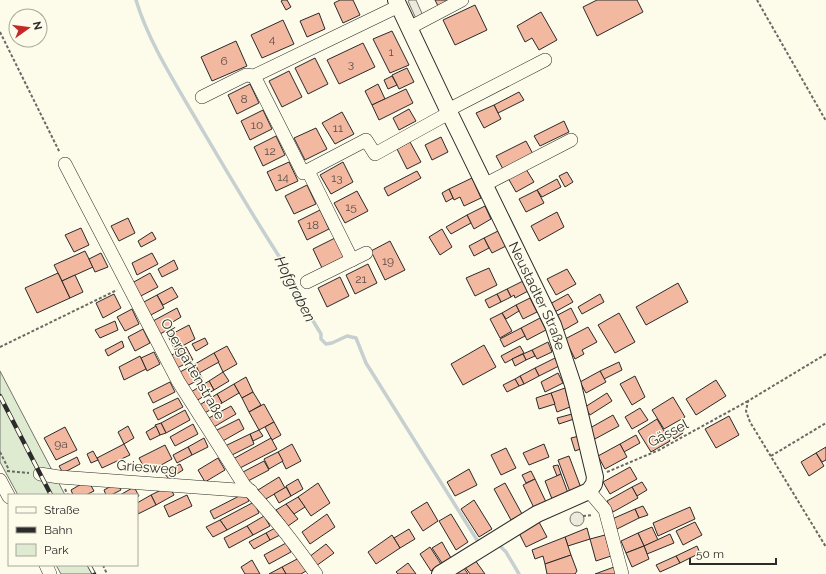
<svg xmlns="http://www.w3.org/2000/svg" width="826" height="574" font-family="Raleway,sans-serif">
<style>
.green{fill:#deebd1;stroke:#74746e}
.parking{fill:#eceadb;stroke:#74746e}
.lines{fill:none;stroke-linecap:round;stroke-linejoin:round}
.stream{stroke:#c7d0d0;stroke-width:3.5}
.building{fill:#f2b8a0;stroke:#2b2b2b}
.minor-casing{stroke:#2b2b2b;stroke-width:14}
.major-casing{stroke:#2b2b2b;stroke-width:18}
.path{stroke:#6a6964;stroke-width:2;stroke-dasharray:3 2;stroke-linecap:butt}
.minor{stroke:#fdfbea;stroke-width:13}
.major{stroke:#fdfbea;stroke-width:16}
.rail-casing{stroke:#2b2b2b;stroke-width:4.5}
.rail{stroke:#fdfbea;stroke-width:3;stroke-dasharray:9;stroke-linecap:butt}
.labels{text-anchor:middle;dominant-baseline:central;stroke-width:3;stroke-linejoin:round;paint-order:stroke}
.number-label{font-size:12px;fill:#5d4e48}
.street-label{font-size:14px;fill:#2b2b2b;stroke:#fdfbea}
.water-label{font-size:15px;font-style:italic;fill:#2b2b2b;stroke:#fdfbea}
</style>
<rect width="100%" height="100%" fill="#fdfbea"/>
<!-- green -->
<g class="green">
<path d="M0 371 65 495H18L0 462Z"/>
<path d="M56 565H89L94 574H61Z"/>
</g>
<!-- parking -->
<g class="parking">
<path d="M410 0H416L424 18 417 21 408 1Z"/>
<circle cx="577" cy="519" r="7"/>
</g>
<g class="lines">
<!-- stream -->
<g class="stream">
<path d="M136 0C148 40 172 78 193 114 223 165 253 217 286 267L288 274 287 278 321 334V339L326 344 332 343 347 336 356 338 366 363 477 540"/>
<path d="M500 546 506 552 519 574"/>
</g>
</g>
<!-- building -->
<g class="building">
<path d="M283 0H287L291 7 286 10 281 1Z"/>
<path d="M340 0H353L360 15 343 23 334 3Z"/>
<path d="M435 0H449L438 6Z"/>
<path d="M597 0H637L643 12 597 36 583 7Z"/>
<path d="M475 5 487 30 455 45 443 20Z"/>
<path d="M541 12 557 40 539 50 532 38 525 42 517 26Z"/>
<path d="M319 13 325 29 307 37 300 21Z"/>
<path d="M283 20 294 44 262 58 251 35Z"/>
<path d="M392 31 409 65 390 73 373 39Z"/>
<path d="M236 41 247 66 212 81 201 57Z"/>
<path d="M363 43 375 67 339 84 327 60Z"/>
<path d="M315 58 328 84 308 94 295 68Z"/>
<path d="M407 68 414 82 399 89 392 75Z"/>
<path d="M289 71 302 97 282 107 269 81Z"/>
<path d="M392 76 397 85 388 89 384 80Z"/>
<path d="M250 84 259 103 237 114 228 95Z"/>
<path d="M378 84 385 99 372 105 365 91Z"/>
<path d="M406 89 413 103 379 120 372 105Z"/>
<path d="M519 92 524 100 498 113 494 105Z"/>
<path d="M494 105 501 119 484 128 476 113Z"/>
<path d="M409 109 416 121 399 130 393 118Z"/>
<path d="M263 110 272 129 250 140 241 121Z"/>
<path d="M342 112 354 134 335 144 322 123Z"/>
<path d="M564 121 569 132 540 146 534 136Z"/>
<path d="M316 128 327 149 305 160 294 138Z"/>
<path d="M276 136 285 155 263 166 254 147Z"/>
<path d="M441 137 448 152 432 160 425 145Z"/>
<path d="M526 141 534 156 504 171 496 156Z"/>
<path d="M410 142 421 162 407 169 397 149Z"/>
<path d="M289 162 298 181 276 191 267 172Z"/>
<path d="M343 162 353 182 331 194 320 175Z"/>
<path d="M526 169 534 182 516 192 508 178Z"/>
<path d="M417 171 421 178 388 196 384 188Z"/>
<path d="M567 172 573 182 565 187 559 176Z"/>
<path d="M472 178 481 198 464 206 460 197 454 200 449 189Z"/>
<path d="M557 179 561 187 542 197 537 190Z"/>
<path d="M307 185 316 204 294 214 285 196Z"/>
<path d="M449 189 453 198 446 202 442 193Z"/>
<path d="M537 190 544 203 526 212 519 199Z"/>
<path d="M357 191 368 211 345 223 334 203Z"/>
<path d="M485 206 491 219 474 229 467 215Z"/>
<path d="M320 210 329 229 307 240 298 221Z"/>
<path d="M557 212 564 227 539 241 531 226Z"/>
<path d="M467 215 471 223 451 234 446 227Z"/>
<path d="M128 218 135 233 119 241 111 226Z"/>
<path d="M81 228 89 245 74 252 65 235Z"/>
<path d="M442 229 452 247 440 255 429 237Z"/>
<path d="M498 231 506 246 492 253 484 238Z"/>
<path d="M152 232 156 239 141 247 138 241Z"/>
<path d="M335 238 344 257 322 268 313 249Z"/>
<path d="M484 238 489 248 474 256 469 246Z"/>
<path d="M390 241 405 270 385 280 371 251Z"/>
<path d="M85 251 93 267 62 281 54 265Z"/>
<path d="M101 253 108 267 95 272 89 259Z"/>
<path d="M152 253 158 264 137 275 132 263Z"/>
<path d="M174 260 178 269 162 277 158 269Z"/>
<path d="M368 264 377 283 355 294 346 275Z"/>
<path d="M489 268 497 285 475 296 466 278Z"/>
<path d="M567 269 576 284 556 295 547 279Z"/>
<path d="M58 273 70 298 37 313 25 288Z"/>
<path d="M150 273 158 287 139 297 132 283Z"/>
<path d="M75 275 83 292 70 298 62 281Z"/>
<path d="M340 277 349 296 327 307 318 288Z"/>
<path d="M523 281 528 291 515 298 514 295 511 297 507 289Z"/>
<path d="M678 283 688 302 646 325 636 307Z"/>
<path d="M172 287 178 297 163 305 157 295Z"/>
<path d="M507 289 511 297 501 302 497 294Z"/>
<path d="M114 294 121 308 103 318 96 303Z"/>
<path d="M497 294 501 302 489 308 485 300Z"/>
<path d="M568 294 573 302 553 313 548 305Z"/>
<path d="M600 294 604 302 582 314 578 307Z"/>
<path d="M157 295 164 308 149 316 142 303Z"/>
<path d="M530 298 537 312 523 319 516 305Z"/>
<path d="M516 305 519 311 506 319 502 313Z"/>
<path d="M177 308 181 317 171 323 173 327 160 334 153 321Z"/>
<path d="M571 308 578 322 562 331 554 317Z"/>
<path d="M132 309 139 324 125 331 117 317Z"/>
<path d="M502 313 512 331 500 338 490 319Z"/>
<path d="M619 313 635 342 615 353 598 325Z"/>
<path d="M540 318 546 330 527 340 521 328Z"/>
<path d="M115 321 118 330 100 338 95 330Z"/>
<path d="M189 325 195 339 175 350 168 336Z"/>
<path d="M588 327 597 342 582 350 584 354 575 359 565 339Z"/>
<path d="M521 328 525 336 504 347 500 339Z"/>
<path d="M143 329 150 343 135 351 128 337Z"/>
<path d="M205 338 208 344 196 351 192 344Z"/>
<path d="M122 341 124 347 108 356 105 350Z"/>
<path d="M548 342 552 352 537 359 532 350Z"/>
<path d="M484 345 496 367 463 385 451 364Z"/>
<path d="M227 346 237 364 223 372 214 353Z"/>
<path d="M520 346 524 353 505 363 501 356Z"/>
<path d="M186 347 193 360 177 368 170 356Z"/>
<path d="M532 350 535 356 526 360 523 354Z"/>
<path d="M154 352 160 364 147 371 141 358Z"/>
<path d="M214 353 219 362 199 373 195 364Z"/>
<path d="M523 354 526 360 515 366 512 359Z"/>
<path d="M140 356 146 369 124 380 119 367Z"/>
<path d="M555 358 559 366 539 376 535 368Z"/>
<path d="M619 362 622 370 604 379 600 371Z"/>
<path d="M195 364 202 378 187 386 180 372Z"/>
<path d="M535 368 539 376 524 384 520 376Z"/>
<path d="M600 371 606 382 586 393 580 382Z"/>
<path d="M223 372 229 381 214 390 209 381Z"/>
<path d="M558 373 563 383 545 392 541 382Z"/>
<path d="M520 376 524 384 519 386 515 379Z"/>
<path d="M635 376 645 397 632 405 620 384Z"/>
<path d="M246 377 253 392 242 398 234 384Z"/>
<path d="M515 379 519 386 507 392 503 385Z"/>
<path d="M716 380 726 396 696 415 686 399Z"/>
<path d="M209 381 214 390 196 401 191 392Z"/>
<path d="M170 382 175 392 153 403 148 393Z"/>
<path d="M234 384 239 393 222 403 217 394Z"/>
<path d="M565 388 570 407 557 412 551 393Z"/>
<path d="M253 392 261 405 249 412 242 398Z"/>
<path d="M551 393 555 404 539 409 536 398Z"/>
<path d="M607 393 612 401 590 415 585 407Z"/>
<path d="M217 394 222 403 203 414 198 406Z"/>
<path d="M673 397 685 417 664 429 652 410Z"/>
<path d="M178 398 183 407 158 420 153 410Z"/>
<path d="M264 404 274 422 259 430 249 412Z"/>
<path d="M231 406 236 414 212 428 207 419Z"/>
<path d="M640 408 648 420 632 429 625 417Z"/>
<path d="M185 410 190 420 166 433 161 423Z"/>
<path d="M572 414 574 419 559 424 557 418Z"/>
<path d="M613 415 619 426 593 440 590 428Z"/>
<path d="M729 416 739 435 716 448 705 429Z"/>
<path d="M239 419 244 429 221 442 215 431Z"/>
<path d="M657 419 670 441 651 452 638 431Z"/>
<path d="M274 422 281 435 272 440 265 427Z"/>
<path d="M161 423 166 433 160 435 155 425Z"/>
<path d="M193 424 198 434 175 446 170 437Z"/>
<path d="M128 426 134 438 124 444 118 432Z"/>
<path d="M156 426 160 435 150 440 146 432Z"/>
<path d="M65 427 77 450 56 460 44 438Z"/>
<path d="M680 427 683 433 674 439 670 432Z"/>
<path d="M259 430 263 436 253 441 250 434Z"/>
<path d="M250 434 254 444 230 456 225 446Z"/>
<path d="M636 435 640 443 624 452 620 444Z"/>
<path d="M579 436 583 448 575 451 571 438Z"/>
<path d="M204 438 208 447 192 455 188 447Z"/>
<path d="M271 438 277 449 238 469 233 459Z"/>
<path d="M124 444 130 455 102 468 97 458Z"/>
<path d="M292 444 301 461 286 469 278 452Z"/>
<path d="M544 444 549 457 529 465 523 453Z"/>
<path d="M620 444 627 457 605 469 598 456Z"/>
<path d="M165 445 172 459 147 473 139 458Z"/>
<path d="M188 447 192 455 177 463 173 455Z"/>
<path d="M826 447V460L822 462 816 453Z"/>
<path d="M506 448 516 468 501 475 491 455Z"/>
<path d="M93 451 98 460 91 463 87 454Z"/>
<path d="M278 452 283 461 269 469 264 459Z"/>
<path d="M816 453 824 466 809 476 801 462Z"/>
<path d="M569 456 581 488 570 492 558 460Z"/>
<path d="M77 457 80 464 63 473 59 466Z"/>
<path d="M218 458 225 470 205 482 198 470Z"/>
<path d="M264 461 269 470 248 481 243 472Z"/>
<path d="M180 464 183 470 169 479 164 473Z"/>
<path d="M558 465 561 474 557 476 553 466Z"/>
<path d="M630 467 637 479 610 494 603 482Z"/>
<path d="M469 469 477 485 455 496 447 482Z"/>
<path d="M531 471 535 479 526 483 522 475Z"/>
<path d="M561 474 568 493 552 499 545 481Z"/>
<path d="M279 477 285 488 264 500 258 490Z"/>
<path d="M298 479 303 489 291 496 286 486Z"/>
<path d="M535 479 546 502 534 508 523 485Z"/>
<path d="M88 480 94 491 86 495H73L71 490Z"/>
<path d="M642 482 647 490 637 496 632 487Z"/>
<path d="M117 483 121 490 111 495H106L104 490Z"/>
<path d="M318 483 330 503 311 516 298 497Z"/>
<path d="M505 483 522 514 511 520 494 489Z"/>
<path d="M169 486 174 495 156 505 151 495Z"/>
<path d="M134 487 139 496 137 497V495H120Z"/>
<path d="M286 487 291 496 279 503 274 494Z"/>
<path d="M632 487 638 498 613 512 607 501Z"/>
<path d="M245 493 249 501 214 519 210 511Z"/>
<path d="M151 495 156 505 138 514 137 503Z"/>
<path d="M187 495 192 506 169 517 164 506Z"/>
<path d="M298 497 305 507 294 514 286 504Z"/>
<path d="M474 500 492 529 479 537 461 509Z"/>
<path d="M254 502 259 513 227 530 220 520Z"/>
<path d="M427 502 438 521 423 531 411 512Z"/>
<path d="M286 504 298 519 288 526 276 510Z"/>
<path d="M643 506 648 515 639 518 635 509Z"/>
<path d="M690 507 695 519 658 536 653 523Z"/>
<path d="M635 509 639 518 617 529 612 519Z"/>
<path d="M327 514 335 527 310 544 302 532Z"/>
<path d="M451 514 468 542 456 550 439 521Z"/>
<path d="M264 516 270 526 253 535 247 526Z"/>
<path d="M220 520 227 530 213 537 206 527Z"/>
<path d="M539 522 547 537 526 547 519 533Z"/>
<path d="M695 522 702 535 683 545 676 531Z"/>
<path d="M247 526 253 535 229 548 224 538Z"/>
<path d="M652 527 658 540 644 546 638 533Z"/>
<path d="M275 528 280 535 270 540 266 533Z"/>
<path d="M587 528 590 539 568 546 565 537Z"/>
<path d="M409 529 415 539 400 548 394 538Z"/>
<path d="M266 533 270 540 254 549 249 542Z"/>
<path d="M638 533 644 546 626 553 621 541Z"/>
<path d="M670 534 674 543 647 554 644 546Z"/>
<path d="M392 535 400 548 376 564 368 552Z"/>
<path d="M605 535 611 556 596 561 590 539Z"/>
<path d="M565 537 571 555 545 564 543 556 535 559 532 550Z"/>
<path d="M442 542 451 558 442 563 432 548Z"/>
<path d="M286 543 291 552 269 564 264 555Z"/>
<path d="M326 544 334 553 316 566 309 557Z"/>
<path d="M644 546 649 559 632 567 626 553Z"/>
<path d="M697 546 700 553 680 563 676 556Z"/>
<path d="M430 547 441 564 431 571 420 554Z"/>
<path d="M571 555 577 571 575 574H547L545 564Z"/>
<path d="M676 556 680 563 660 572 656 565Z"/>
<path d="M299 558 306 571 301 574H286L282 567Z"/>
<path d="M252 560 260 574H245L241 567Z"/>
<path d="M475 560 485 574H470L465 567Z"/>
<path d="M408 563 416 574H398L396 572Z"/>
<path d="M282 567 286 574H269Z"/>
<path d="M614 567 616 574H595Z"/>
<path d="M464 568 468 574H455Z"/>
</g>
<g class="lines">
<!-- minor casing -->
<g class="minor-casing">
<g id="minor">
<path d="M399 6 254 76 303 173 366 140 375 154 449 113"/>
<path d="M409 28 462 0"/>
<path d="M202 97 246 75 254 76"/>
<path d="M448 110 545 60"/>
<path d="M65 164 178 381 244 485C271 512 294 543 316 574"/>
<path d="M308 171 352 260"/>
<path d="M484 185 571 140"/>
<path d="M307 282 366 253"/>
<path d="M40 474 59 477 251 491"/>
<path d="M0 480 9 497"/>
<path d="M589 491 605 510 622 574"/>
<path d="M46 565 50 574"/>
</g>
</g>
<!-- major casing -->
<g class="major-casing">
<g id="major">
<path id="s1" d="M396 0 448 110 553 325 573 385 595 477 594 484 589 491 537 514 440 574"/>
</g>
</g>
<!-- path -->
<g class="path">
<path d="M757 0 826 121"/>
<path d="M0 32 60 153"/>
<path d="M0 347 117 290"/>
<path d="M826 354 748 401 746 411 750 422 826 547"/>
<path d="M0 452 9 470"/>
<path d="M771 456 826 423"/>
<path d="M7 471 29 473"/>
<path d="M607 472 659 450 748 401"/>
<path d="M65 489 68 495"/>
<path d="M583 516 593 515"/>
<path d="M103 565 107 574"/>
</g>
<!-- minor -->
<use href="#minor" class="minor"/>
<!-- major -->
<use href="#major" class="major"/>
<!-- rail casing -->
<g class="rail-casing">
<g id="rail">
<path d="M0 396 51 495"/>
<path d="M89 565 94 574"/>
</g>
</g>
<!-- rail -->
<use href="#rail" class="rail"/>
</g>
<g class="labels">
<!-- number labels -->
<g class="number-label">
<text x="272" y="39">4</text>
<text x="391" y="52">1</text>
<text x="224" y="61">6</text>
<text x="351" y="64">3</text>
<text x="244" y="99">8</text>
<text x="257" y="125">10</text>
<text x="338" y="128">11</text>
<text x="270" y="151">12</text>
<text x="283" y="177">14</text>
<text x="337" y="178">13</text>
<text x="351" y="207">15</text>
<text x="313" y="225">18</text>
<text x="388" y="261">19</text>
<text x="361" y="279">21</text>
<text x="61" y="444">9a</text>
</g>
<!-- street labels -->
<g class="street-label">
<text stroke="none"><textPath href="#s1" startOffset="328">Neustadter Straße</textPath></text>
<text transform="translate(193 369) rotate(60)">Obergartenstraße</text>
<text transform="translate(668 433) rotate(-28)">Gässel</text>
<text transform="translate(147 467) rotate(4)">Griesweg</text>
</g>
<!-- water labels -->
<g class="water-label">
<text transform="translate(295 289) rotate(63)">Hofgraben</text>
</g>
</g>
<!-- legend -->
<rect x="8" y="494" width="130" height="72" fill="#fdfbea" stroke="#a9a89e"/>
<rect x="16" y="507" width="20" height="6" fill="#fdfbea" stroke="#a9a89e"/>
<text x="44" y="514" font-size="12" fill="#2b2b2b">Straße</text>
<rect x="16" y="527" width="20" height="6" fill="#2b2b2b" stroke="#a9a89e"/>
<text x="44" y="534" font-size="12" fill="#2b2b2b">Bahn</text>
<rect x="16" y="544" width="20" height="12" fill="#deebd1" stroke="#a9a89e"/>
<text x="44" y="554" font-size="12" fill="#2b2b2b">Park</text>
<!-- north arrow -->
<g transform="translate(28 28) rotate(76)"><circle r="19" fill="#fdfbea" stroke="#a9a89e"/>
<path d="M0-3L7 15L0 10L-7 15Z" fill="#c62828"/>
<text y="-6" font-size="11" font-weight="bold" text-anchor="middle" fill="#2b2b2b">N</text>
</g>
<!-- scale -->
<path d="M690 558v6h86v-6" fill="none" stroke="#2b2b2b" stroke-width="2"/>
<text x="696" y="558" font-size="12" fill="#2b2b2b" stroke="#fdfbea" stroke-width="3" paint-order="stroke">50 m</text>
</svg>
